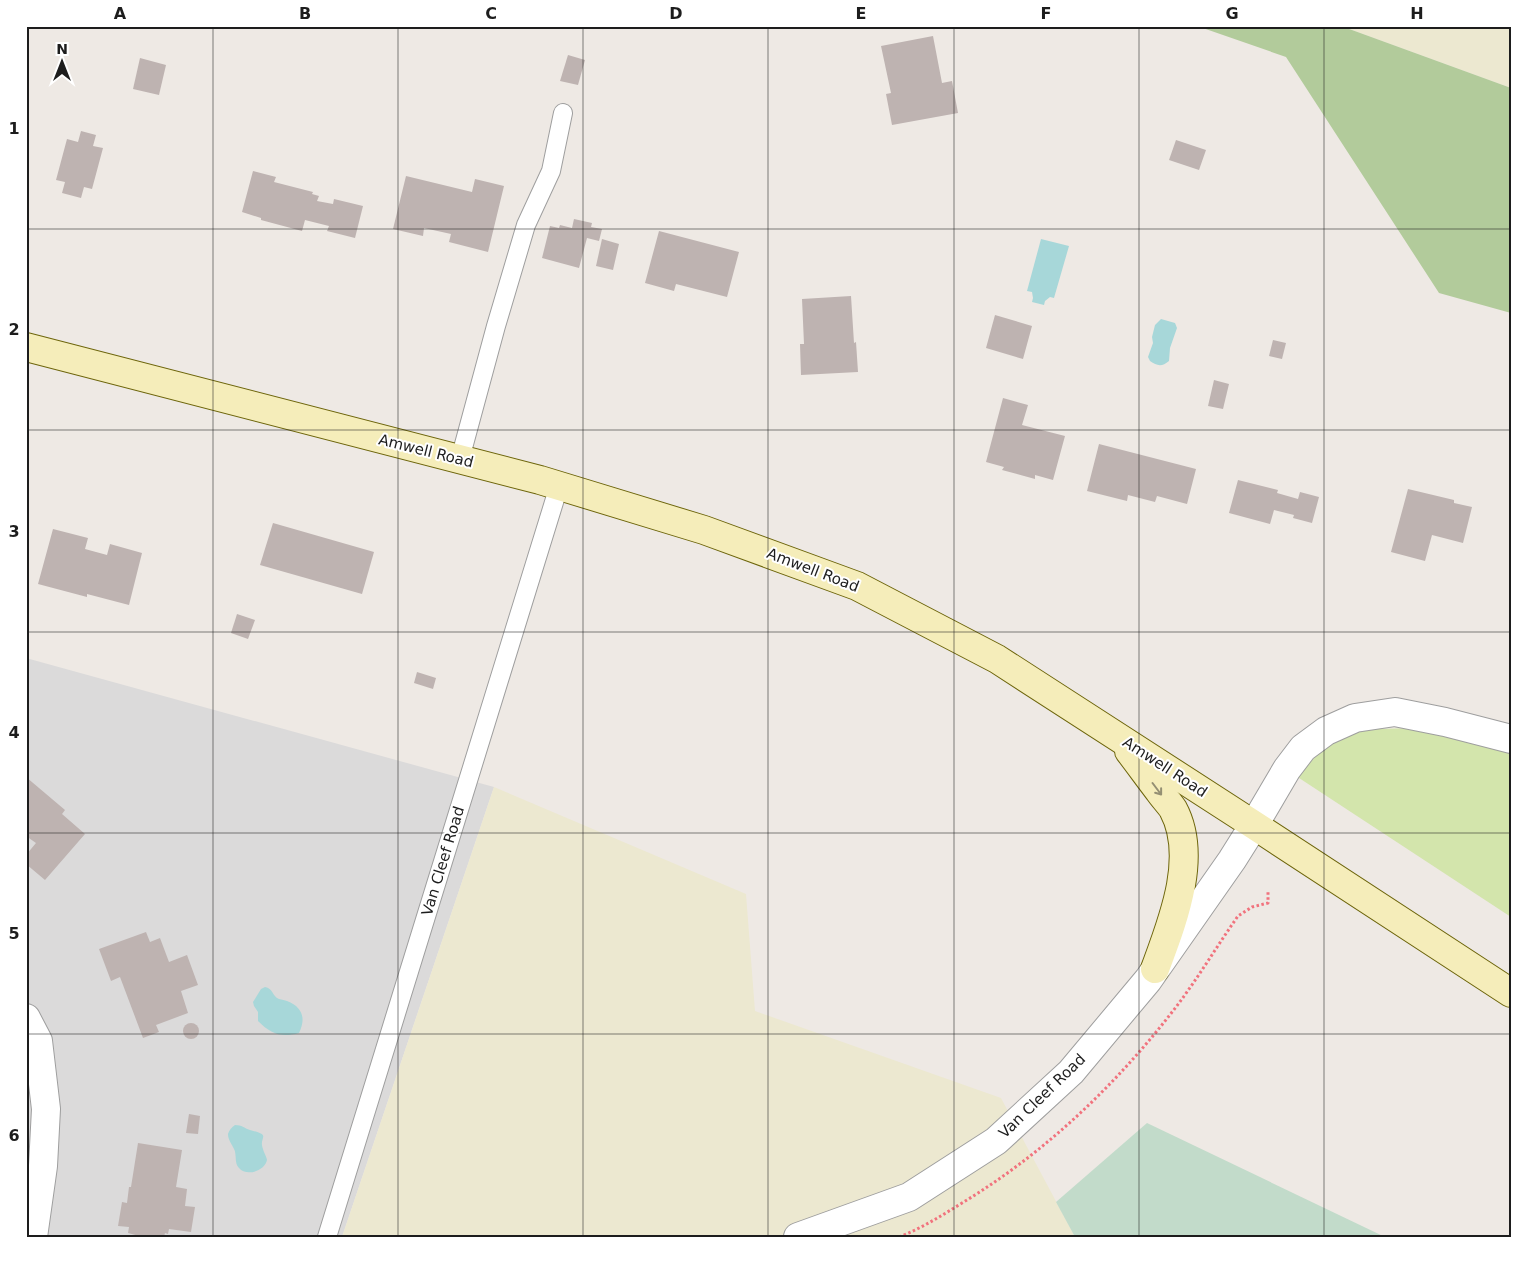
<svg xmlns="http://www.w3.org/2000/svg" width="1537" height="1263" font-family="'DejaVu Sans',sans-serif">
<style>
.residential{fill:#dbdada}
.farmland{fill:#ece8d0}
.grass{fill:#d3e5ac}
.forest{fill:#b2cb9b}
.wetland{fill:#c2dbca}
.water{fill:#a7d7d9}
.building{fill:#beb3b1}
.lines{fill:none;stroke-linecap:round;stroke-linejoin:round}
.service-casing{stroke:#9e9e9e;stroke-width:20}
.minor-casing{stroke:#9e9e9e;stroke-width:30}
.tertiary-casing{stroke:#9e9e9e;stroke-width:30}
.secondary-casing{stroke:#6d650b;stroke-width:30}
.path{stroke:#f1727d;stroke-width:3;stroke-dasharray:2.5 2.5;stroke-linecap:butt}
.service{stroke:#fff;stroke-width:18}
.minor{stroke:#fff;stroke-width:28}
.tertiary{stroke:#fff;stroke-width:28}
.secondary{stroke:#f5edba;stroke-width:28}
.oneway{stroke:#948f73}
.grid{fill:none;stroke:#1d1d1d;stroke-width:1;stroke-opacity:0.55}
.labels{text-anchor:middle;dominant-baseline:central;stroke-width:4;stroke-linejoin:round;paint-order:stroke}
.street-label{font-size:15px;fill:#1d1d1d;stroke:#fff}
.neatline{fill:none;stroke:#1d1d1d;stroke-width:2}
.grid-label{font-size:16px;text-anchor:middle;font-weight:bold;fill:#1d1d1d}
</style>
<rect width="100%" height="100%" fill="#eee9e4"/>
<!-- residential -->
<path class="residential" d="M26 658 494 787 342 1237H26Z"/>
<!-- farmland -->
<g class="farmland">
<path d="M1341 26H1511V88Z"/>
<path d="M494 787 746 894 755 1011 1001 1098 1075 1237H342Z"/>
</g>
<!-- grass -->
<path class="grass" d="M1449 727 1511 743V917L1296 776 1343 730Z"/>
<!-- forest -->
<path class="forest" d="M1197 26H1341L1511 88V313L1439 293 1286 57Z"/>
<!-- wetland -->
<path class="wetland" d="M1147 1123 1385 1237H1075L1056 1202Z"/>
<!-- water -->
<g class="water">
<path d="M1041 239 1069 246 1054 298 1050 297 1045 301 1044 305 1032 302 1033 298 1032 292 1027 291Z"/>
<path d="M1161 319 1175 323 1177 328 1170 348 1169 361C1162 367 1157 366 1150 361L1148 357 1153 343 1152 337 1155 325Z"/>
<path d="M265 987C273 988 272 996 279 999 282 1000 285 1000 287 1001 303 1007 306 1019 299 1033 281 1038 271 1034 258 1021V1012L254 1006 253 1002 261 989Z"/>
<path d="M235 1125C242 1125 244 1128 250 1130 273 1136 258 1136 263 1149 264 1153 266 1155 267 1160 265 1171 246 1177 239 1168 234 1163 237 1154 234 1149 232 1144 228 1140 228 1134 229 1130 232 1127 235 1125Z"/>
</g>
<!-- building -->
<g class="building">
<path d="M933 36 942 83 952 81 958 113 892 125 886 94 891 93 881 46Z"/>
<path d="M568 55 585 60 578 85 560 81Z"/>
<path d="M140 58 166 65 159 95 133 89Z"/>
<path d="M81 131 96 135 93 146 103 148 92 189 84 187 81 198 62 193 65 182 56 180 67 139 78 142Z"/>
<path d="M1176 140 1206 150 1199 170 1169 160Z"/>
<path d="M253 171 276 177 274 182 313 192 312 194 319 196 317 201 333 204 334 199 363 206 355 238 327 231 329 226 305 220 302 231 261 220V218L242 212Z"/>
<path d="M406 176 472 192 475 179 504 186 488 252 449 242 451 234 424 228 423 236 393 229Z"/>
<path d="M574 219 592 223 591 227 602 229 599 241 587 238 579 268 542 258 550 226 559 228 560 225 572 228Z"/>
<path d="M659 231 739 252 727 297 676 284 674 291 645 283Z"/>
<path d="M602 239 619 244 613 270 596 266Z"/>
<path d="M851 296 854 343 856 342 858 372 801 375 800 344H804L802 299Z"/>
<path d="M995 315 1032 326 1023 359 986 348Z"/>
<path d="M1273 340 1286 343 1282 359 1269 356Z"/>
<path d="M1214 380 1229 384 1223 409 1208 406Z"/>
<path d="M1003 398 1028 405 1022 425 1065 436 1053 480 1035 475V479L1002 470 1004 467 986 462Z"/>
<path d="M1099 444 1196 469 1187 504 1157 496 1155 502 1128 495 1127 501 1087 491Z"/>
<path d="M1238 480 1278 490 1277 493 1298 499 1300 492 1319 497 1312 523 1293 518 1294 515 1274 510 1270 524 1229 513Z"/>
<path d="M1408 489 1454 500V503L1472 507 1463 543 1432 535 1425 561 1391 552Z"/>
<path d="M273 523 374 552 362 594 260 565Z"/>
<path d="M53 529 88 538 85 549 107 555 110 544 142 553 129 605 87 594V597L38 584Z"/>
<path d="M237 614 255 620 248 639 231 633Z"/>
<path d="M417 672 436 678 433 689 414 683Z"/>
<path d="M26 777 65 810 62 814 85 834 45 880 26 864V855L36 843 26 836Z"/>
<path d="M146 932 150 942 160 938 169 962 187 955 198 985 181 991 188 1013 156 1025 159 1032 143 1038 120 977 111 981 99 949Z"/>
<circle cx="191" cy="1031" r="8"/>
<path d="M189 1114 200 1116 198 1134 186 1133Z"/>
<path d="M138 1143 182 1150 176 1187 187 1189 185 1206 195 1207 191 1232 169 1229 168 1234 165 1233 164 1237H143L128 1233 129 1227 118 1226 122 1202 127 1203 129 1187H131Z"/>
</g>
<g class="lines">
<!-- service casing -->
<g class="service-casing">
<g id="service">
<path d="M460 459 496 326 526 225 551 171 563 113"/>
<path d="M327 1237 559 486"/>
</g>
</g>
<!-- minor casing -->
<g class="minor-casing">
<g id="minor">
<path d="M1254 825 1287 769 1303 748 1326 731 1355 718 1395 712 1445 722 1511 739"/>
<path d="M26 1018 38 1041 46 1109 43 1166 33 1237"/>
</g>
</g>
<!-- tertiary casing -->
<g class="tertiary-casing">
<path id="tertiary" d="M798 1237 909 1197 996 1141 1071 1072 1148 980 1232 860 1254 825"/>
</g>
<!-- secondary casing -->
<g class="secondary-casing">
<g id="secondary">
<path d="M26 347 540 480 704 530 857 586 997 659 1254 825 1511 993"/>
<path d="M1129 751C1139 764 1149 778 1159 791 1163 797 1169 803 1173 809 1199 857 1172 923 1155 969"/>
</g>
</g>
<!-- path -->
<path class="path" d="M899 1237C922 1228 941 1216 962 1203 1045 1153 1117 1084 1176 1007 1198 978 1217 946 1238 916L1252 907 1268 903V891"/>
<!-- service -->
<use href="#service" class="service"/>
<!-- minor -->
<use href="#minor" class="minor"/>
<!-- tertiary -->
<use href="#tertiary" class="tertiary"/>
<!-- secondary -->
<use href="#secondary" class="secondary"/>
</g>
<!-- one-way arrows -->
<defs><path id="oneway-shaft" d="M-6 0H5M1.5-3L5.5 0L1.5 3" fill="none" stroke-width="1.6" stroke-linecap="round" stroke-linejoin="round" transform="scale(1.25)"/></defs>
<use class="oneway" href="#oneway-shaft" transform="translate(1157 789) rotate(53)"/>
<!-- grid -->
<path class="grid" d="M213 26V1237M398 26V1237M583 26V1237M768 26V1237M954 26V1237M1139 26V1237M1324 26V1237M26 229H1511M26 430H1511M26 632H1511M26 833H1511M26 1034H1511"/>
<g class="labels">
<!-- street labels -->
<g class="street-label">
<text transform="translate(426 451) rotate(14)">Amwell Road</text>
<text transform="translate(813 570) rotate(21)">Amwell Road</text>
<text transform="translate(1165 767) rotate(33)">Amwell Road</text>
<text transform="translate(443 861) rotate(-73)">Van Cleef Road</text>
<text transform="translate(1042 1096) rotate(-44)">Van Cleef Road</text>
</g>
</g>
<!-- border -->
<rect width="1537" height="1263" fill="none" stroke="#ffffff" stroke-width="55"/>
<!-- north arrow -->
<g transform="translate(62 62)" stroke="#ffffff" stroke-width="4" paint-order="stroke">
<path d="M0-4L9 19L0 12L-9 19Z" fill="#1d1d1d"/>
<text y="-8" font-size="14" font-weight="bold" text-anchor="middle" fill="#1d1d1d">N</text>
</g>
<rect x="28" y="28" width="1482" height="1208" class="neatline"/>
<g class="grid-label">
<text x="120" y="19">A</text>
<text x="305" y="19">B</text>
<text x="491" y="19">C</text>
<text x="676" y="19">D</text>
<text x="861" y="19">E</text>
<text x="1046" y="19">F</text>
<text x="1232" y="19">G</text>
<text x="1417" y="19">H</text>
<text x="14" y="134">1</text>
<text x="14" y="335">2</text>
<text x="14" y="537">3</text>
<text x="14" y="738">4</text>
<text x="14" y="939">5</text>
<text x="14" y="1141">6</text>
</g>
</svg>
